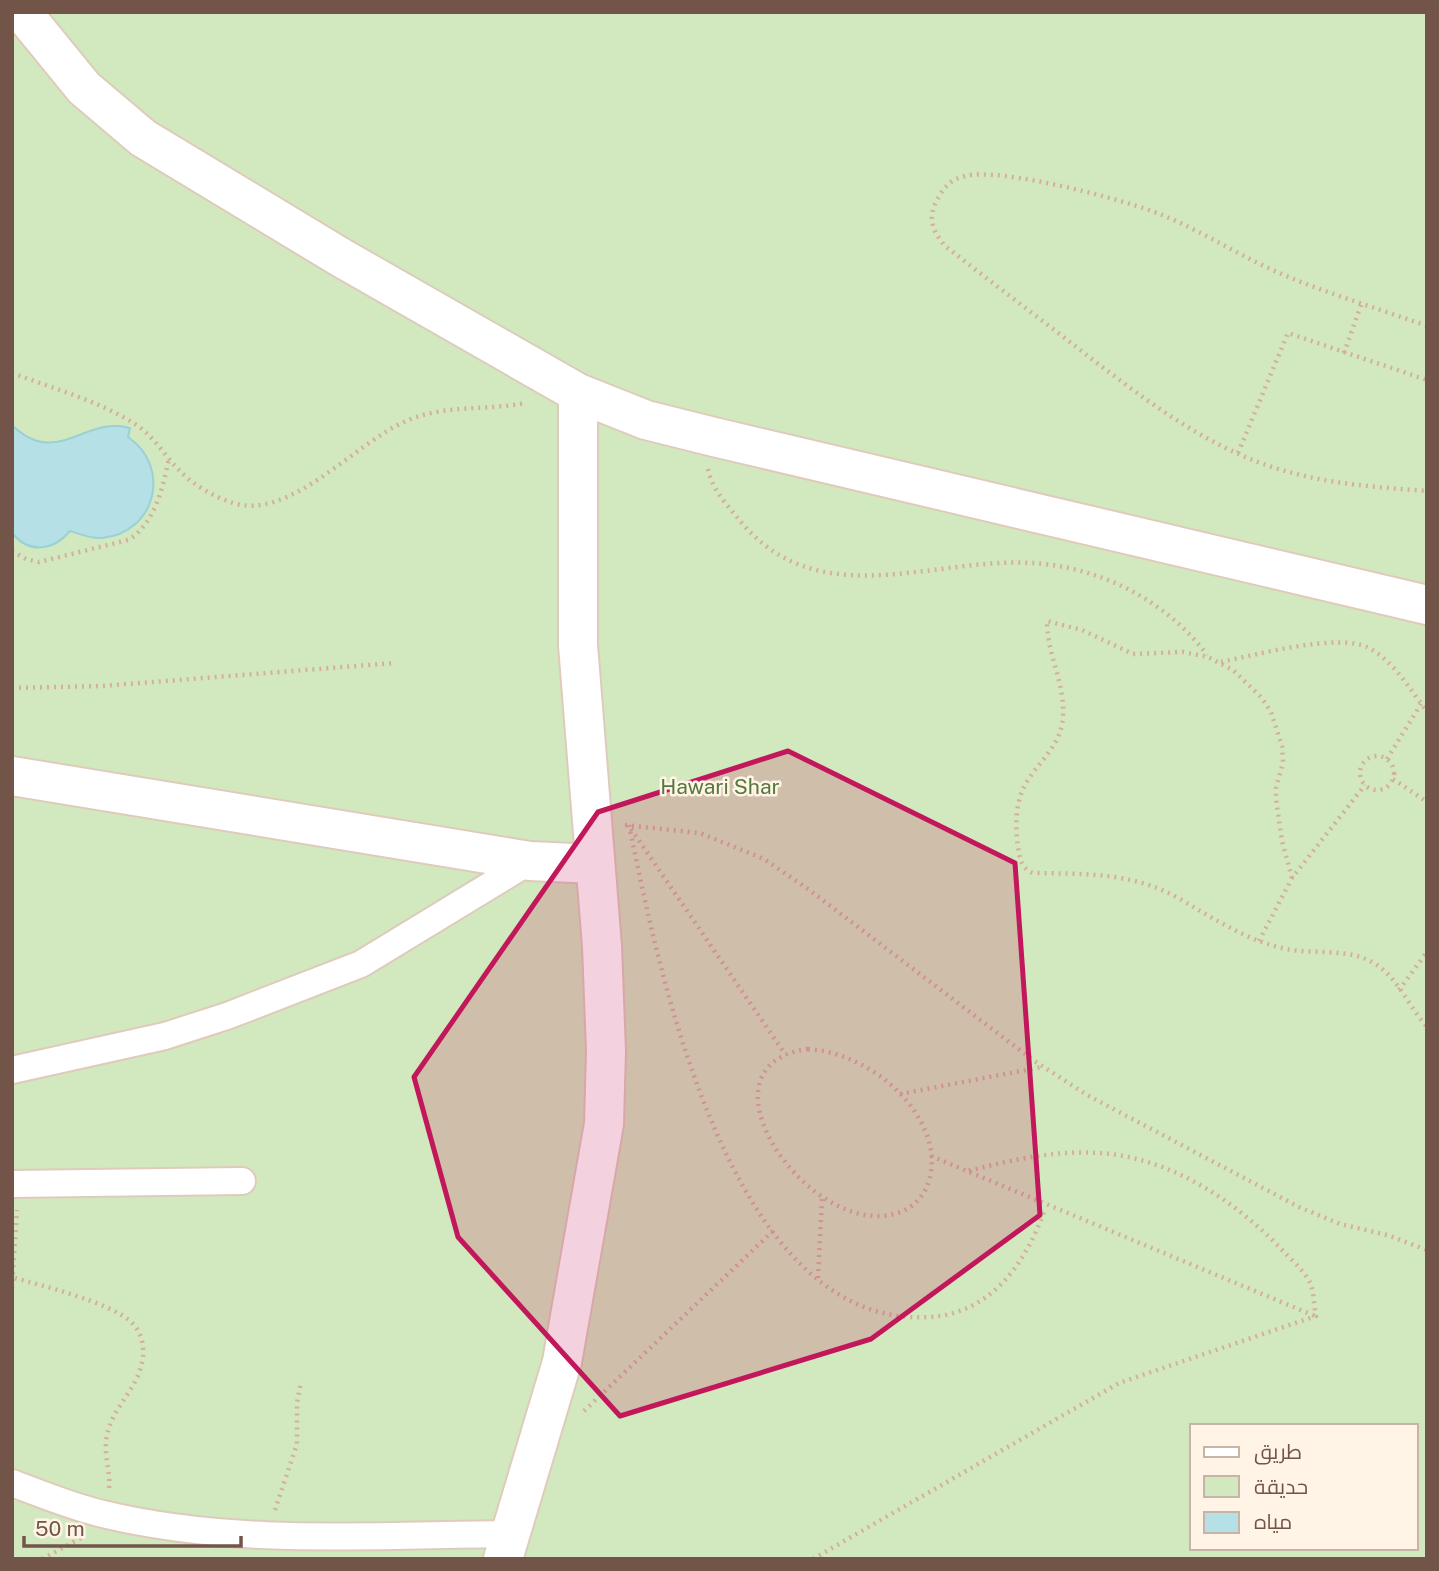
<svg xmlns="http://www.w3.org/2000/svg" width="1439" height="1571" font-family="'Public Sans',Cairo,sans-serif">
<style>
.green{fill:#d2e9bf;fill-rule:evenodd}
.water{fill:#b5e0e5;stroke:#9bd0d6;stroke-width:2}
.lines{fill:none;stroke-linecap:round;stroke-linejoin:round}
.pedestrian-casing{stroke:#dfcbbc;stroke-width:30}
.tertiary-casing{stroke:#dfcbbc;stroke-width:42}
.path{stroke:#d5af9b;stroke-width:4.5;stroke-dasharray:2 5;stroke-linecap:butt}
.pedestrian{stroke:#fff;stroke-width:26}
.tertiary{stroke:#fff;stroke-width:38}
.marked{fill:#c2185b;fill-opacity:0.2;stroke:#c2185b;stroke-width:5;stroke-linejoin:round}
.labels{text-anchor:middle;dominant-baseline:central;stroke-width:5;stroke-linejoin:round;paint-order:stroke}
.park-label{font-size:21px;fill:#537840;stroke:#fff4e5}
</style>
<rect width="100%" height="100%" fill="#fcf0e0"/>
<!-- green -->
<path class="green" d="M12 12H1427V1559H12ZM1192 1426H1416V1548H1192Z"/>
<!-- water -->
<path class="water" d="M12 425C57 469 85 415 130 428L128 437C172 467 156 533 102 538 91 539 80 534 70 531 54 550 30 555 12 533Z"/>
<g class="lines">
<!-- pedestrian casing -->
<g class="pedestrian-casing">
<g id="pedestrian">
<path d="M12 1070 165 1036 227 1016 361 964 530 861"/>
<path d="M12 1184 242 1181"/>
<path d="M12 1483C41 1494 72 1507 103 1514 235 1546 375 1535 510 1534"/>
</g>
</g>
<!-- tertiary casing -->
<g class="tertiary-casing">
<g id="tertiary">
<path d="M22 12 84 88 143 138 340 257 578 393 646 420 714 437 1427 605"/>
<path d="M12 776 530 861 595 864"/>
<path d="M503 1559 562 1362 604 1124 606 1051 602 946 578 645V393"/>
</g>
</g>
<!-- path -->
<g class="path">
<path d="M1427 326C1377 308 1325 293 1277 272 1238 255 1202 231 1162 215 1127 200 1000 167 965 176 952 179 944 187 938 198 927 218 932 230 945 246 991 282 1038 317 1084 353 1143 398 1203 445 1275 468 1326 484 1374 487 1427 491"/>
<path d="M1344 353 1362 302"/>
<path d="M12 373C52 388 99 401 135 424 154 436 164 455 179 470 193 485 214 497 233 503 290 521 355 443 406 421 445 404 485 411 526 403"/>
<path d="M1238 453 1288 333 1427 380"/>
<path d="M708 469C712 490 728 506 741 522 822 619 942 552 1044 564 1108 571 1169 604 1207 655"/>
<path d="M12 551 26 559 39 562 128 540C155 524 163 487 169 458"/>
<path d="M1221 662C1255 655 1340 632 1369 648 1395 662 1409 689 1427 711"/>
<path d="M12 688 102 686 394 663"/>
<circle cx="1377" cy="773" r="17"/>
<path d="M1387 759 1421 704"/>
<path d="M1393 779 1427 802"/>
<path d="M625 825 700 833 764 859 808 889 1033 1060 1087 1095 1299 1207 1340 1224 1387 1235 1427 1250"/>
<path d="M629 825C659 970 729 1330 930 1317 991 1313 1025 1264 1044 1212"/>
<path d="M631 829 785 1054"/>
<path d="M1292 878 1282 841 1276 799V788L1283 763 1282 746 1271 712 1261 697 1233 670 1208 657 1183 652 1133 654 1082 630 1047 621C1047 655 1065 683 1063 715 1062 744 1042 758 1028 780 1015 799 1015 825 1018 847 1020 859 1021 868 1033 873 1084 874 1132 872 1178 898 1212 917 1240 937 1278 947 1311 957 1347 945 1377 965 1398 979 1410 1008 1427 1027"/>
<path d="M1259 941 1292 878 1365 785"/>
<path d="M1399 990 1427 952"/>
<path d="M808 1049C854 1052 903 1084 923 1126 943 1166 929 1215 879 1216 795 1218 696 1064 808 1049Z"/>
<path d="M900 1094 1042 1067"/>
<path d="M931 1156 1315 1316"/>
<path d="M15 1278C43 1286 108 1302 130 1321 144 1333 146 1353 140 1370 132 1394 111 1411 107 1436 103 1455 111 1471 109 1489"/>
<path d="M818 1278 822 1199"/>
<path d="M12 1288 17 1210"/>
<path d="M584 1411 774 1230"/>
<path d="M275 1510 297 1444V1403L301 1382"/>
<path d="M42 1559 81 1538"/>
<path d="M813 1559 1119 1383 1316 1316C1314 1307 1314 1294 1311 1285 1306 1273 1293 1261 1284 1252 1236 1201 1171 1158 1100 1153 1054 1150 1012 1160 968 1171"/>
</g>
<!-- pedestrian -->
<use href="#pedestrian" class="pedestrian"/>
<!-- tertiary -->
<use href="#tertiary" class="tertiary"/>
</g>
<!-- marked area -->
<path class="marked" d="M788 751 1015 863 1040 1215 871 1339 620 1416 458 1237 414 1077 598 812Z"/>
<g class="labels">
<!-- park labels -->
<g class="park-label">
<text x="720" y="786">Hawari Shar</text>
</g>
</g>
<!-- border -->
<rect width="1439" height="1571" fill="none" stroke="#725548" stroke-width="28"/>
<!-- legend -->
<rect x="1190" y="1424" width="228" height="126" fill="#fff4e5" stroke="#c7b4a6" stroke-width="2"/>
<rect x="1204" y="1447" width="35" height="10" fill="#ffffff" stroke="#c7b4a6" stroke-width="2"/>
<text x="1254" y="1459" font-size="21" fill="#725548">طريق</text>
<rect x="1204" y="1476" width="35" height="21" fill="#d2e9bf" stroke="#c7b4a6" stroke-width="2"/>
<text x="1254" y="1494" font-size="21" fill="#725548">حديقة</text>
<rect x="1204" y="1512" width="35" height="21" fill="#b5e0e5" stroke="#c7b4a6" stroke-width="2"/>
<text x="1254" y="1529" font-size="21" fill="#725548">مياه</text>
<!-- scale -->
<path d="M24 1536v10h217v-10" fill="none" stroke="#725548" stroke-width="3.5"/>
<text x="35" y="1536" font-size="21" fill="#725548" stroke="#fff4e5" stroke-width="5" paint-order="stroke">50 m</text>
</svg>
